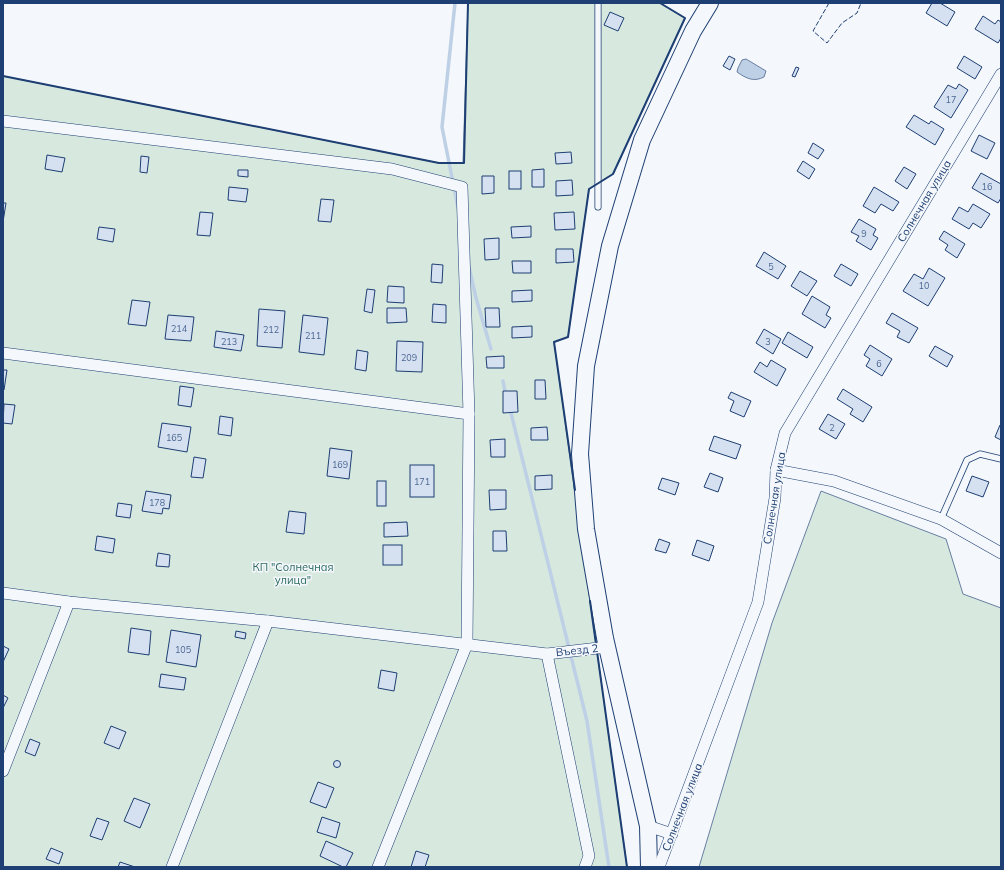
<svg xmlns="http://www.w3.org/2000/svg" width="1004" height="870" font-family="Mulish,sans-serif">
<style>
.green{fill:#d7e8df;stroke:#687fa3}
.water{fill:#bed0e5;stroke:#687fa3}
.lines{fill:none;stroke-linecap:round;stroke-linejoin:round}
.stream{stroke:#bed0e5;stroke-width:3.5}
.building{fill:#d5e0f0;stroke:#1d3f73}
.lane-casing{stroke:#1d3f73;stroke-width:7}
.street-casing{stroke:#1d3f73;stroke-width:12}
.secondary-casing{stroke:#1d3f73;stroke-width:18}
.lane{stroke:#f4f7fb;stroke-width:5.5}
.street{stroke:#f4f7fb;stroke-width:11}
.secondary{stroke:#f4f7fb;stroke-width:16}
.fence{stroke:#1d3f73;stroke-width:1;stroke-dasharray:5 2;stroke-linecap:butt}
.wall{stroke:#1d3f73;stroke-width:2}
.labels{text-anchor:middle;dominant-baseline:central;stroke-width:3;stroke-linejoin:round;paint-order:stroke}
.number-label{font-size:9px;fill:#4b6792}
.street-label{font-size:11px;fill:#1d3f73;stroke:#f4f7fb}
.park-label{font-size:11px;fill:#2c6c60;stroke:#f4f7fb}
</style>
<rect width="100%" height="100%" fill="#f4f7fb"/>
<!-- green -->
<g class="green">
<path d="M468 3H660L685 18 613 174 589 189 568 337 554 342 627 867H3V76L439 163H463Z"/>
<path d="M821 491 946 539 963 594 1001 608V867H699L772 623Z"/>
</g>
<!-- water -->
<path class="water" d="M746 59 766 71 764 77C754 82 747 79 737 72L738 68 742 60Z"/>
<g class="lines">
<!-- stream -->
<g class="stream">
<path d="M455 3 442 127 458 208"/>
<path d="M469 267 476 298 491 349"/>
<path d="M503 381 506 396"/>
<path d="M510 409 587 721 609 867"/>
</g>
</g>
<!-- building -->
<g class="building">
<path d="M932 3H940L955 12 947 26 926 13Z"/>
<path d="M610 12 624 18 618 31 604 25Z"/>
<path d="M983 16 995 24 998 20 1001 22V38L998 43 975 29Z"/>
<path d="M729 56 735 59 730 70 723 66Z"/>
<path d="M964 56 982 67 975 79 957 68Z"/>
<path d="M796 67 799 68 795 77 792 76Z"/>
<path d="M959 84 968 90 951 118 934 107 948 85 956 89Z"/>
<path d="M914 115 929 124 931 121 944 129 935 145 906 127Z"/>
<path d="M979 135 995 143 987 159 971 151Z"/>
<path d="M813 143 824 150 818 159 808 153Z"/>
<path d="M571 152 572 163 556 164 555 153Z"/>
<path d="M47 155 65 158 62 172 45 169Z"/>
<path d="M141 156 149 157 147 173 140 172Z"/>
<path d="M803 161 815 169 809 179 797 171Z"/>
<path d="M904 167 916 174 907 189 895 181Z"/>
<path d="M544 169V187H532V170Z"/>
<path d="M238 170H248V177L238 176Z"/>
<rect x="509" y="171" width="12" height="18"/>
<path d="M981 173 1001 184V198L998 203 972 188Z"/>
<path d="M482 176H494V193L482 194Z"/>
<path d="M572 180 573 195 556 196V181Z"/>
<path d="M229 187 248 189 246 202 228 200Z"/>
<path d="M874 187 899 202 893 211 881 204 875 213 863 206Z"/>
<path d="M321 199 334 200 331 222 318 221Z"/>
<path d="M3 203H6L3 222Z"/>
<path d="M973 204 990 214 981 228 973 223 969 229 952 219 959 207 968 212Z"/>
<path d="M200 212 213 213 210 236 197 235Z"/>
<path d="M574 212 575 229 555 230 554 213Z"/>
<path d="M859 219 876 229 873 235 878 238 871 250 856 241 859 236 851 232Z"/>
<path d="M531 226V237L512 238 511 227Z"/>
<path d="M99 227 115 229 113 242 97 239Z"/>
<path d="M944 231 965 244 957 258 945 250 948 245 939 239Z"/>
<path d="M499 238V259L485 260 484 239Z"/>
<path d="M556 249H573L574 262 556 263Z"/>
<path d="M764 252 786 266 778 279 756 266Z"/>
<path d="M512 261H531V273H513Z"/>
<path d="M432 264 443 265 442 283 431 282Z"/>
<path d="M841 264 858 274 851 286 834 276Z"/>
<path d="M929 268 945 278 928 306 903 291 914 274 923 279Z"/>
<path d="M800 271 817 281 807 296 791 286Z"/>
<path d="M388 286 404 287V303L387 302Z"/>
<path d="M367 289 375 290 372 313 364 311Z"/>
<path d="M532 290V301L512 302V291Z"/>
<path d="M812 296 830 307 826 315 831 318 825 328 802 314Z"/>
<path d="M132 300 150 302 146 326 128 324Z"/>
<path d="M433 304 446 305V323L432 322Z"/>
<path d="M387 308H406L407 322 387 323Z"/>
<path d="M485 308H499L500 327H486Z"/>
<path d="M259 309 285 311 282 348 257 346Z"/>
<path d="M892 313 918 328 909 343 897 337 900 331 886 323Z"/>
<path d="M168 315 194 317 191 341 165 339Z"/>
<path d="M303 315 328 318 324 355 299 352Z"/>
<path d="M532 326V337L512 338V327Z"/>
<path d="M764 329 781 339 773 354 756 343Z"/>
<path d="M216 331 244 335 241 351 214 347Z"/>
<path d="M788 332 813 347 807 358 782 343Z"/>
<path d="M397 341 423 342 422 372 396 371Z"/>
<path d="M870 345 892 359 882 376 866 366 870 359 864 355Z"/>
<path d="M935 346 953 356 947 367 929 356Z"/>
<path d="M357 350 368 352 366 371 355 369Z"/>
<path d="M504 356V368H487L486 357Z"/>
<path d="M771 360 786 369 777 386 754 372 760 362 767 367Z"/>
<path d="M3 370H7L4 390H3Z"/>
<path d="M535 380H545L546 399H535Z"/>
<path d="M180 386 194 388 191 407 178 405Z"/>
<path d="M843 389 872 407 863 422 850 414 853 409 837 399Z"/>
<path d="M503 391H517L518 412 503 413Z"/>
<path d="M731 392 751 401 744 417 730 411 734 401 728 398Z"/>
<path d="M4 404 15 405 12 424 3 423Z"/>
<path d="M828 414 845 424 836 439 819 429Z"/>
<path d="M220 416 233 418 231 436 218 434Z"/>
<path d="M162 423 191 427 187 452 158 447Z"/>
<path d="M1000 425 1001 426V440L995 437Z"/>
<path d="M547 427 548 440H531V428Z"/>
<path d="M714 436 741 445 736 459 709 450Z"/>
<path d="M505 439V457H491L490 440Z"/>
<path d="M330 448 352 451 349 479 327 476Z"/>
<path d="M194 457 206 459 203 478 191 477Z"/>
<rect x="410" y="465" width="24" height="32"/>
<path d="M710 473 723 478 718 492 704 487Z"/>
<path d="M552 475V489L535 490V476Z"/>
<path d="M972 476 989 482 983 497 966 491Z"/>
<path d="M662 478 679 483 675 495 658 489Z"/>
<rect x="377" y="481" width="9" height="25"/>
<path d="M489 490H506V509L490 510Z"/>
<path d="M146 491 171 495 169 509 163 508 162 514 142 511Z"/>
<path d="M118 503 132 505 130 518 116 516Z"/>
<path d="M289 511 306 513 304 534 286 532Z"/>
<path d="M407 522 408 536 384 537V523Z"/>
<path d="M493 531H506L507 551H493Z"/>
<path d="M97 536 115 539 113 553 95 550Z"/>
<path d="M659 539 670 543 666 553 655 550Z"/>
<path d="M697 540 714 546 709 561 692 555Z"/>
<rect x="383" y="545" width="19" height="20"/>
<path d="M158 553 170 555 169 567 156 566Z"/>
<path d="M131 628 151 631 149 655 128 652Z"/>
<path d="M171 630 201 635 196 667 166 662Z"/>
<path d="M236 631 246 633 245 639 235 637Z"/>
<path d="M3 646 9 649 3 662Z"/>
<path d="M381 670 397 673 394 691 378 688Z"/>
<path d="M161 674 186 678 184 690 159 687Z"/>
<path d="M3 695 8 698 3 708Z"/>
<path d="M111 726 126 732 119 749 104 743Z"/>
<path d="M30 739 40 743 35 756 25 752Z"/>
<circle cx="337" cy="764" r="3.5"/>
<path d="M318 782 334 788 326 808 310 802Z"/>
<path d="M134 798 150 804 140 828 124 821Z"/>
<path d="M322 817 340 823 336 838 317 832Z"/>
<path d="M97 818 109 822 102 840 90 836Z"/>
<path d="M326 841 353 853 346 867H343L320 856Z"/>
<path d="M51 848 63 853 59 864 46 859Z"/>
<path d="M416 851 429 855 425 867H411Z"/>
<path d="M120 862 135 867H118Z"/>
</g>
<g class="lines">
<!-- lane casing -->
<g class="lane-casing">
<g id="lane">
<path d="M598 207V3"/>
<path d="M941 519 967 460 980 454 1001 459"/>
</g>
</g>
<!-- street casing -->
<g class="street-casing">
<g id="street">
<path d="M3 121 392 169 462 187 469 414"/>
<path d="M3 353 469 414 467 644 378 867"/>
<path d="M776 470 834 481 941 519 1001 553"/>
<path d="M3 593 69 602 268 621 547 654 607 647"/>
<path d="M547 654 589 856 585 867"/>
<path d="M3 771 69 602"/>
<path d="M648 826 672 834"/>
<path d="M172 867 268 621"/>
<path d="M659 867 758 602 775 498 776 470 785 433 1001 74"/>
</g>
</g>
<!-- secondary casing -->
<g class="secondary-casing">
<path id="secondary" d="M649 867 648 826 605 638 586 529 580 454 586 366 610 246 642 140 693 31 710 3"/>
</g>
<!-- lane -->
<use href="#lane" class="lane"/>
<!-- street -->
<use href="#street" class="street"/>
<!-- secondary -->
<use href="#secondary" class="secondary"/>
<!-- fence -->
<path class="fence" d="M829 3 813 31 827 43 842 23 857 13 861 3"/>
<!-- wall -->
<g class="wall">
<path d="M3 76 439 163H464L468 3"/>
<path d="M575 490 554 342 568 337 589 189 613 174 685 18 660 3"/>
<path d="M590 601 627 867"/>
</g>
</g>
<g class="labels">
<!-- number labels -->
<g class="number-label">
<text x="951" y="99">17</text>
<text x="987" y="186">16</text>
<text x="864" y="233">9</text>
<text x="771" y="266">5</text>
<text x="924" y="285">10</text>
<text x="179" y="328">214</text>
<text x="271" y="329">212</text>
<text x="313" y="335">211</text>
<text x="229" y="341">213</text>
<text x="768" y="341">3</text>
<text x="409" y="357">209</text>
<text x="879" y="363">6</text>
<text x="832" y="427">2</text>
<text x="174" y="437">165</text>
<text x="340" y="464">169</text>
<text x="422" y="481">171</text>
<text x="157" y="502">178</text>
<text x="183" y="649">105</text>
</g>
<!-- street labels -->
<g class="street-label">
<text transform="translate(924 201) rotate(-59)">Солнечная улица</text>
<text transform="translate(774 498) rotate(-81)">Солнечная улица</text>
<text transform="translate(577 650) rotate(-6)">Въезд 2</text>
<text transform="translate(682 807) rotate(-69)">Солнечная улица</text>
</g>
<!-- park labels -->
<g class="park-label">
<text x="293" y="567">КП "Солнечная<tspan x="293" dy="13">улица"</tspan></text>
</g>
</g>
<!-- border -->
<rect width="1004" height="870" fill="none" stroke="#1d3f73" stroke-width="8"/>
</svg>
